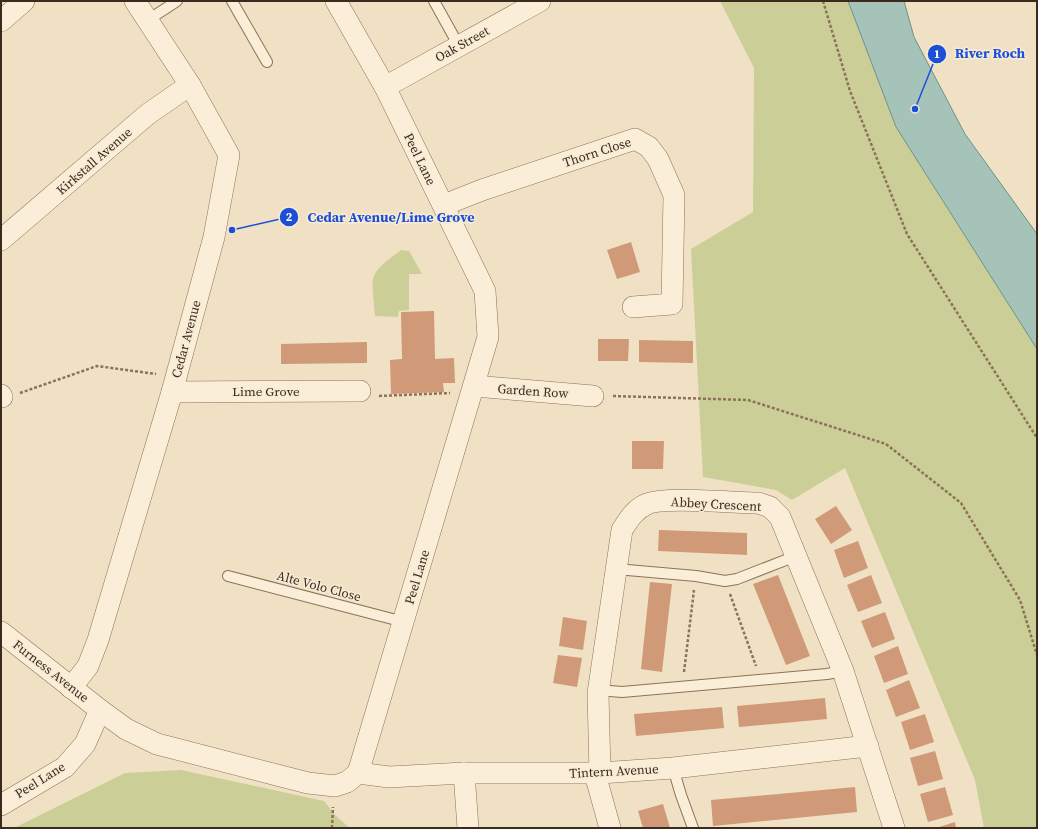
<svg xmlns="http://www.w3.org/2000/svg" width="1038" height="829" font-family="'Source Serif 4',serif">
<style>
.green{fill:#cbcf97}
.water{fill:#a6c3b9;stroke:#6c9287}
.building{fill:#d09978}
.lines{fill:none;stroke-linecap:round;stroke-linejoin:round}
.service-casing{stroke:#8c7259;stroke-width:12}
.minor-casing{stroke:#8c7259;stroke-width:22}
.path{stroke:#8c7259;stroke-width:2.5;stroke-dasharray:3 2;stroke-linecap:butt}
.service{stroke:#faeed8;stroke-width:10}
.minor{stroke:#faeed8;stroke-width:21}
.labels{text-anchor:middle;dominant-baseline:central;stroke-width:3;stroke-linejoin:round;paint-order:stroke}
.street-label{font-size:13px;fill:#3b2b1e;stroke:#f7ebd4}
.leader{fill:none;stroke:#1d4ed8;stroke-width:1.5}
.callout-dot{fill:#1d4ed8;stroke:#f7ebd4;stroke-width:1.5}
.mark-label{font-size:12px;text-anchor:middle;font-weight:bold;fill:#fff}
.callout-label{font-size:14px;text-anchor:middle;font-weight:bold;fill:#1d4ed8;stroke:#f7ebd4;stroke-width:3;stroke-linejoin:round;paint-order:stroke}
</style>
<rect width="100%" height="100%" fill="#f0e1c4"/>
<!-- green -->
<g class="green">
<path d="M720 1H848L896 127 1037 349V828H984L975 780 845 468 792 500 776 490 703 477 691 249 753 212 754 68Z"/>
<path d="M401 250 409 251 422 274H409V310L399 311 398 317 375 316C372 274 366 276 401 250Z"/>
<path d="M181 770 324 801 337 817 350 828H14L125 773Z"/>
</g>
<!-- water -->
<path class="water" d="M848 1H904L914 37 965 134 1037 234V349L896 127Z"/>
<!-- building -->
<g class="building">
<path d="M631 242 640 272 617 279 607 250Z"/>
<path d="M434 311 435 359 454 358 455 383H443L444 392 391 394 390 360 402 359 401 312Z"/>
<path d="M598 339H629L628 361H598Z"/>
<path d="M639 340 693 341V363L639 362Z"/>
<path d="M367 342V363L281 364V344Z"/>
<path d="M632 441H664L663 469H632Z"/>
<path d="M836 506 852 530 831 544 815 519Z"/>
<path d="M659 530 747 533V555L658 551Z"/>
<path d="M858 541 868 568 844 578 834 550Z"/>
<path d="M778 575 810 656 786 665 753 584Z"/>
<path d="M871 575 882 603 858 612 847 585Z"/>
<path d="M650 582 672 584 662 672 641 669Z"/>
<path d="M885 612 895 639 872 648 861 621Z"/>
<path d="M563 617 587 621 583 650 559 646Z"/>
<path d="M898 646 908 674 884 683 874 656Z"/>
<path d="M558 655 582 658 577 687 553 683Z"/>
<path d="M909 680 920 708 896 717 886 690Z"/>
<path d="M825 698 827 719 739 727 737 706Z"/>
<path d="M722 707 724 728 636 736 634 714Z"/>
<path d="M925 714 934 742 910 750 901 722Z"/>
<path d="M935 751 943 779 918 786 910 758Z"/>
<path d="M855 787 857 812 713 826 711 800Z"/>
<path d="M945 787 953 815 928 822 920 794Z"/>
<path d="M663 804 670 828H643L638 811Z"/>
<path d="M955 822 956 828H936Z"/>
</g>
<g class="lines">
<!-- service casing -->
<g class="service-casing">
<g id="service">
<path d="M232 1 267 62"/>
<path d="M434 1 459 46"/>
<path d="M148 20 177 1"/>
<path d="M616 569 696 576 725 581 737 579 796 556"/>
<path d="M228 576 404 622"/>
<path d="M598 690 622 692 827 674 843 671"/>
<path d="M673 768 681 795 693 828"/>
</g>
</g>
<!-- minor casing -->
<g class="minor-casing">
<g id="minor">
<path d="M1 21 24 1"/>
<path d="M385 87 540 1"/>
<path d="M444 205 482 190 635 139 649 147 658 159 674 195 672 304 633 307"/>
<path d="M1 240 148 114 190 85"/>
<path d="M474 386 593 396"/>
<path d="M172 392 360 391"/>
<path d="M1 395 2 397"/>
<path d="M1 632 100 710"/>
<path d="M71 688 88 666 98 640 172 392 214 237 229 155 190 85 135 1"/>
<path d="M358 773 389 777 464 773H600L673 768 868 746"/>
<path d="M464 773 468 828"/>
<path d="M600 773 598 693 622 530C629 519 635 509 647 504 664 496 736 503 758 503L770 507 780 517 843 671 894 828"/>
<path d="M595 774 610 828"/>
<path d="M1 805 65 767 85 744 100 710 126 729 157 744 308 783 335 786 347 782 358 773 488 337 485 291 385 87 336 1"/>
</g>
</g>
<!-- path -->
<g class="path">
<path d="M823 1 850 91 907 234 1037 438"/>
<path d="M20 393 97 366 156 374"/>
<path d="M379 396 450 393"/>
<path d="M613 396 748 400 886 444 961 503 1020 600 1037 655"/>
<path d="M730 594 756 666"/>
<path d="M684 672 694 590"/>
<path d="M332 828 333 807"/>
</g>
<!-- service -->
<use href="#service" class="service"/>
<!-- minor -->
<use href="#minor" class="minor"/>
</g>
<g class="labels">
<!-- street labels -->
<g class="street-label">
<text transform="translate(462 44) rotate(-29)">Oak Street</text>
<text transform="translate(597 152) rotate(-18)">Thorn Close</text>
<text transform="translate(420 159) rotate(64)">Peel Lane</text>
<text transform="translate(94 161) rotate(-41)">Kirkstall Avenue</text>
<text transform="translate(186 339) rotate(-75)">Cedar Avenue</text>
<text x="266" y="391">Lime Grove</text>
<text transform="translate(533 391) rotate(4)">Garden Row</text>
<text transform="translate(716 504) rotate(3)">Abbey Crescent</text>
<text transform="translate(417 577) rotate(-73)">Peel Lane</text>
<text transform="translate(319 586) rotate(15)">Alte Volo Close</text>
<text transform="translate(51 671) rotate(38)">Furness Avenue</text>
<text transform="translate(614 771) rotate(-3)">Tintern Avenue</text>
<text transform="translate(40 780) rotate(-32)">Peel Lane</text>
</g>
</g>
<!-- callouts -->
<path class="leader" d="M915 109L937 54M232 230L289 217"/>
<g class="callout-dot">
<circle cx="915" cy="109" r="4"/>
<circle cx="232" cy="230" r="4"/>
<circle cx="937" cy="54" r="10"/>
<circle cx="289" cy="217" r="10"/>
</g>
<g class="mark-label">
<text x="937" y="58">1</text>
<text x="289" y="221">2</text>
</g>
<g class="callout-label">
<text x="990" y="58">River Roch</text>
<text x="391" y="222">Cedar Avenue/Lime Grove</text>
</g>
<!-- border -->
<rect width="1038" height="829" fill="none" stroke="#3b2b1e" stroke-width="4"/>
</svg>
